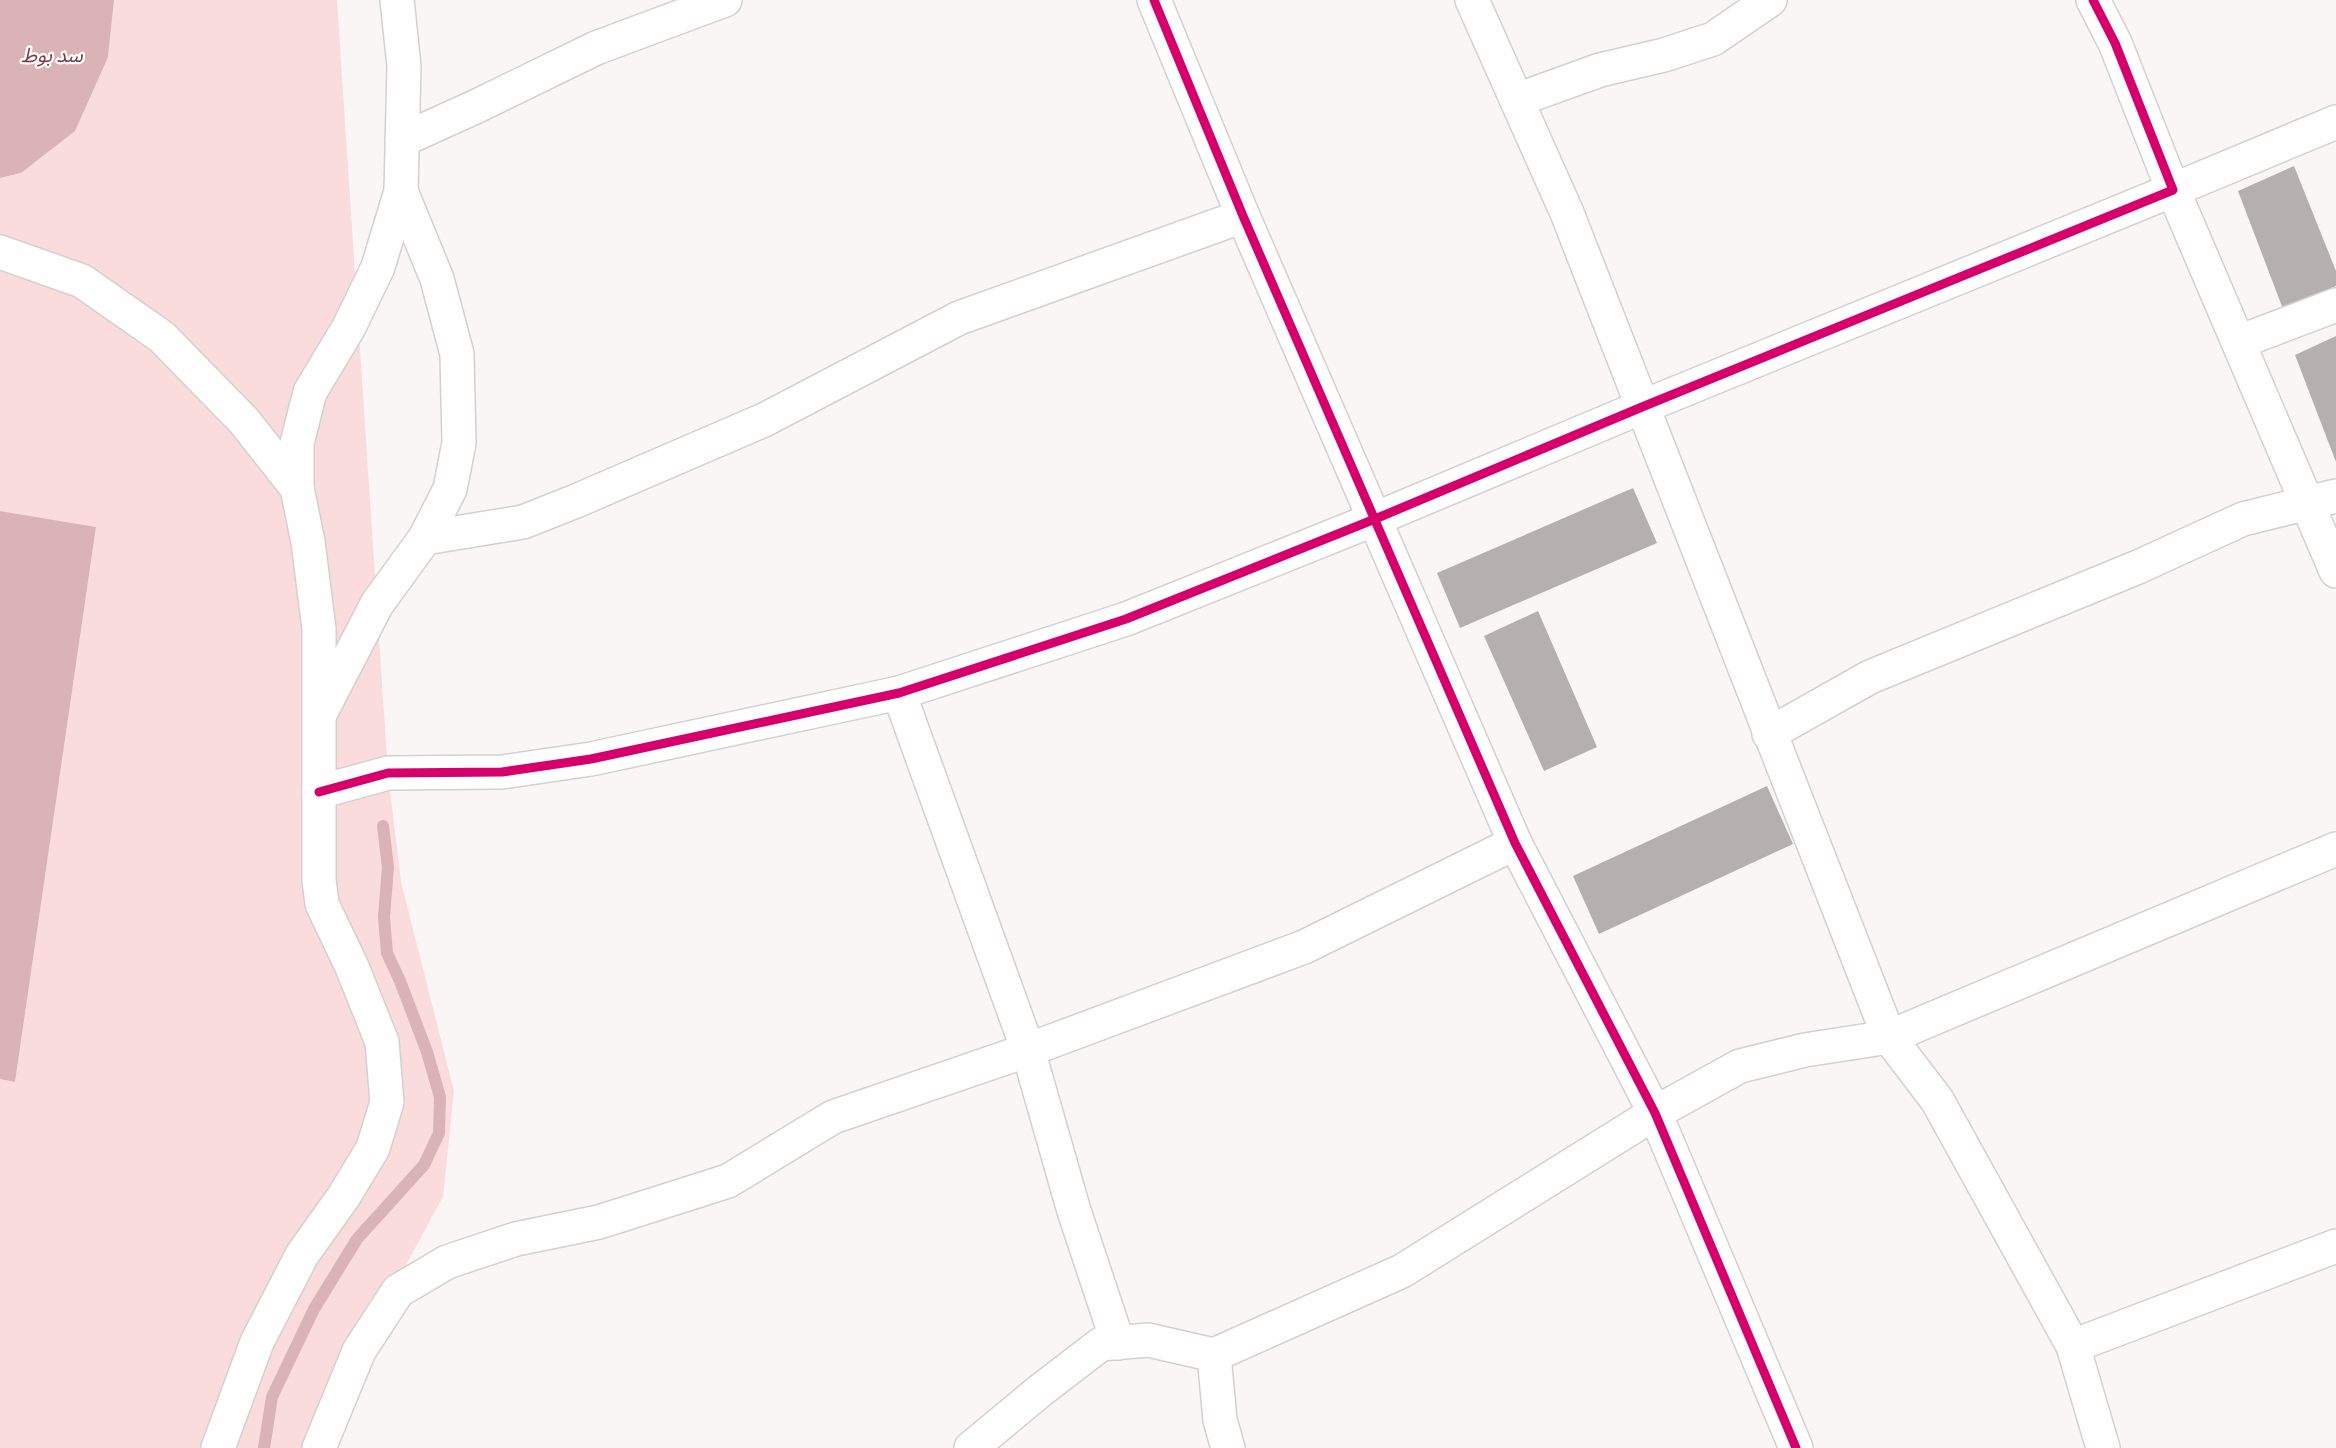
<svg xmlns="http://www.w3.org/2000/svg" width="2336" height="1448" font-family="'Titillium Web','Noto Sans Arabic',sans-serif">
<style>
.green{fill:#fadcdd}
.water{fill:#dab3b6}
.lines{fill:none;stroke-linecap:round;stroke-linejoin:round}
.stream{stroke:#dab3b6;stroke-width:12}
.building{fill:#b5afb0}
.street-casing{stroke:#d5d0d0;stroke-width:36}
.street{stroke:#fefefe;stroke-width:33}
.cycleway-casing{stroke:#fff;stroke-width:13}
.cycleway{stroke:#d6006c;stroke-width:9}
.labels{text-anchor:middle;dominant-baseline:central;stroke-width:4.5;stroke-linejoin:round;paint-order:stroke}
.water-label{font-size:20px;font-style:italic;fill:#7e3a43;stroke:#fff}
</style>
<rect width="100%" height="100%" fill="#fbf6f6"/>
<!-- green -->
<path class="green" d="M114 0H337L388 773 401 882 454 1091 443 1197 359 1351 332 1448H0V1079L15 1082 96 527 0 511V178L21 173 108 57Z"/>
<!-- water -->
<g class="water">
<path d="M0 0H114L108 57 75 131 21 173 0 178Z"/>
<path d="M0 511 96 527 15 1082 0 1079Z"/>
</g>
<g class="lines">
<!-- stream -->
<path class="stream" d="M264 1448 272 1397 314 1309 357 1239 424 1165 439 1133 440 1097 427 1052 400 981 387 953 384 917 388 867 383 826"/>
</g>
<!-- building -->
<g class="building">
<path d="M2294 166 2336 271V286L2283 309 2238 191Z"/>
<path d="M2336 336V462L2295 355Z"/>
<path d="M1633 488 1657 543 1460 628 1437 573Z"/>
<path d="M1538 611 1597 747 1544 771 1484 636Z"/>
<path d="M1767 786 1793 844 1599 934 1573 876Z"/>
</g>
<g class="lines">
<!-- street casing -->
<g class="street-casing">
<g id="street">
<path d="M1154 0 1243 216 1515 843 1655 1113 1796 1448"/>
<path d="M1472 0 1567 213 1889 1037 1937 1100 2073 1346 2103 1448"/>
<path d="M1517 100 1600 70 1664 55 1713 39 1770 0"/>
<path d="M2336 122 2173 190 2336 571"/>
<path d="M402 140 475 107 596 48 725 0"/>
<path d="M0 252 82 281 162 337 244 421 297 488"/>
<path d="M2239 342 2336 305"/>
<path d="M425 538 523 522 576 501 764 420 959 318 1243 216"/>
<path d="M899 693 1028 1050 1074 1211 1118 1343"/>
<path d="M321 712 377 604 425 538 450 489 459 443 457 354 437 279 401 191"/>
<path d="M1769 734 1870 677 2138 567 2243 519 2336 496"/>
<path d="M319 792 388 773 502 772 591 759 899 693 1126 619 1375 519 1642 407 2173 190 2115 43 2093 0"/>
<path d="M2073 1346 2336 1246"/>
<path d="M1214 1355 1220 1420 1228 1448"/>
<path d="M218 1448 257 1342 302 1255 344 1196 373 1148 387 1102 382 1042 352 967 322 904 319 880V629L308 542 297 488V443L310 392 349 327 378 267 401 191 404 66 397 0"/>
<path d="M319 1448 359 1351 398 1291 447 1262 516 1239 599 1222 728 1181 833 1117 1028 1050 1304 947 1515 843"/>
<path d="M971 1448 1041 1390 1101 1344 1148 1340 1214 1355 1402 1271 1655 1113 1740 1066 1805 1050 1889 1037 2336 849"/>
</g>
</g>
<!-- street -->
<use href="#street" class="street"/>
<!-- cycleway casing -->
<g class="cycleway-casing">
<g id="cycleway">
<path d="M1154 0 1243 216 1515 843 1655 1113 1796 1448"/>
<path d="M319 792 388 773 502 772 591 759 899 693 1126 619 1375 519 1642 407 2173 190 2115 43 2093 0"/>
</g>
</g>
<!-- cycleway -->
<use href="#cycleway" class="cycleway"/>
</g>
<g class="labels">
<!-- water labels -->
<g class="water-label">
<text x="52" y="54">سد بوط</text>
</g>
</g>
</svg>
